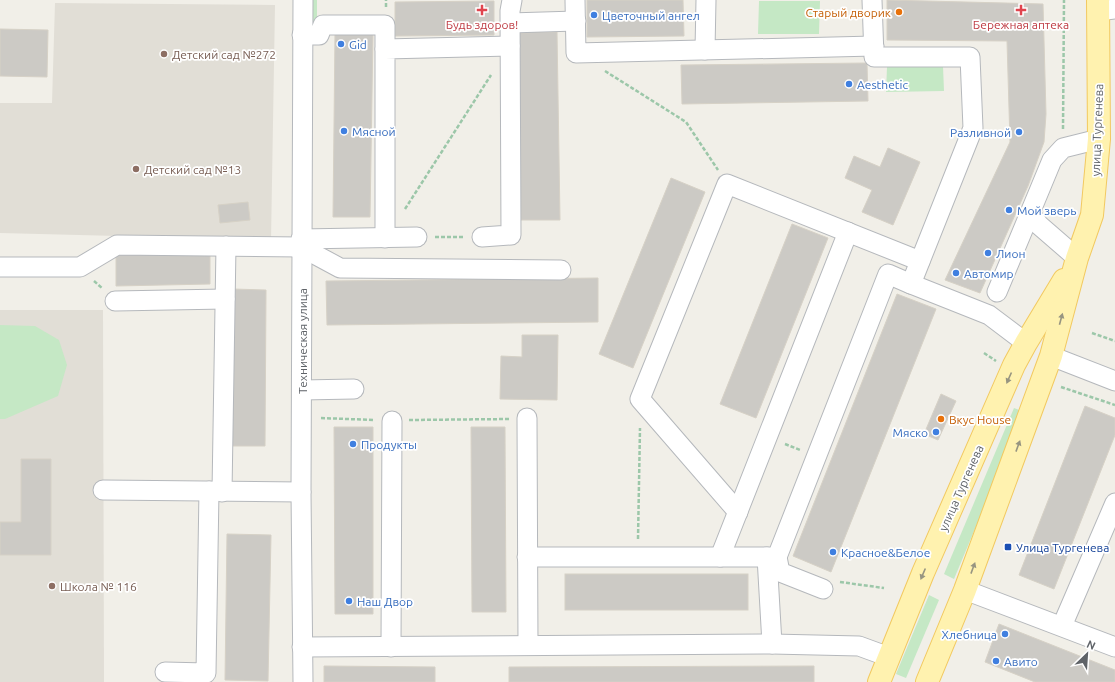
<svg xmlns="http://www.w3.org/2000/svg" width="1115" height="682" font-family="Ubuntu,sans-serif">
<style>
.education{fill:#e1ded6}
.green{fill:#c5e8c5}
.building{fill:#cccac5;stroke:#d6d1c6}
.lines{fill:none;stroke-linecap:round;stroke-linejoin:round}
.minor-casing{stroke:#b5b8bc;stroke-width:21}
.major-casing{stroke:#f2c960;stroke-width:24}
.path{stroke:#9cc7a9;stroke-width:2.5;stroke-dasharray:4 2;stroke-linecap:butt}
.minor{stroke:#fff;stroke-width:19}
.major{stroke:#fff2af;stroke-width:22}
.oneway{fill:#979581}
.health-dot{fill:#e0444e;stroke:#fff;stroke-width:1.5}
.food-dot{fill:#e8710a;stroke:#fff;stroke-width:1.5}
.shop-dot{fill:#3f7fe0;stroke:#fff;stroke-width:1.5}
.education-dot{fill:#8d6e63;stroke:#fff;stroke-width:1.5}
.transit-dot{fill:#1a4fb4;stroke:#fff;stroke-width:1.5}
.labels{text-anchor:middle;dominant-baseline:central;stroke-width:3.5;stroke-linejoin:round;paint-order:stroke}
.food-label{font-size:12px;fill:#c56008;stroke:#fff;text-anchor:end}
.shop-label{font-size:12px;fill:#366cbe;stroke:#fff;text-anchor:start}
.health-label{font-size:12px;fill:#be3a42;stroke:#fff}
.education-label{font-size:12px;fill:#785e54;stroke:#fff;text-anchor:start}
.street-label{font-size:12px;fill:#5f6368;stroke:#fff}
.transit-label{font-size:12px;fill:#164399;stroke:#fff;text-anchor:start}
</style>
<rect width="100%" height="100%" fill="#f1efe8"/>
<!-- education -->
<g class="education">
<path d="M55 3 275 5 271 240 0 233V103H52Z"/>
<path d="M0 310H103L104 682H0Z"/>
</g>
<!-- green -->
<g class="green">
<path d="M309 0H317V30H311Z"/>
<path d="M759 1H820L819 34H758Z"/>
<path d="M943 66 944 91 886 92 887 67Z"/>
<path d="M0 325 35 326 59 340 67 365 58 396 5 419H0Z"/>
<path d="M1014 408 1024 412 954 579 944 574Z"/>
<path d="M929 595 939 600 906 678 896 674Z"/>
</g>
<!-- building -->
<g class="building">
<path d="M587 0H683L684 36 587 37Z"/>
<path d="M887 0 1043 4 1046 114 1044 142 1028 186 980 293 945 280 1010 142 1007 41 887 40Z"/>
<path d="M494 1V35L395 36V2Z"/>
<path d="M0 29 48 30 47 77 0 76Z"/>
<path d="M557 32 560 220H521L518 33Z"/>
<path d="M335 33H373L370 217H333Z"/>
<path d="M867 63 868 101 682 104 681 65Z"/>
<path d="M888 148 920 162 893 225 862 212 872 190 845 178 854 156 880 167Z"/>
<path d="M671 178 705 192 633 368 599 354Z"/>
<path d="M248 202 250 220 220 223 218 205Z"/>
<path d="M792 224 828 238 756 418 720 404Z"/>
<path d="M210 252V284L116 286V253Z"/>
<path d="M598 278V322L327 325 326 281Z"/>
<path d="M233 289 266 290 265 446H232Z"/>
<path d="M897 294 936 309 831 572 793 556Z"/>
<path d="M522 335H558L557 400 500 399 501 356 522 357Z"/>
<path d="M941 394 956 401 938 440 924 434Z"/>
<path d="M1085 406 1115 418V435L1054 589 1019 575Z"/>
<path d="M334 427H373V614H335Z"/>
<path d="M471 427H505L506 612H472Z"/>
<path d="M21 459H51V555H0V522H21Z"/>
<path d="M227 534 271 535 268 681 225 680Z"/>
<rect x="565" y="574" width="183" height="36"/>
<path d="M999 624 1115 670V682H1035L985 662Z"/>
<path d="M324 666 435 667V682H324Z"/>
<path d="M814 666V682H509V667Z"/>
</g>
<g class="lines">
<!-- minor casing -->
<g class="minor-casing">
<g id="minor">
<path d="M303 0 301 492 303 682"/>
<path d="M575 0 576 53 874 46"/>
<path d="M872 0 874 57H970L973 128 911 284 989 315 1026 343"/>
<path d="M1098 11 1115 9"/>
<path d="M510 23 576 21"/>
<path d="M302 35H319L323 25H385V49"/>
<path d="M705 50 706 0"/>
<path d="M482 237 511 235 510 11 512 0"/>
<path d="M385 238V49L510 46"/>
<path d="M301 239 417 237"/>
<path d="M301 252 314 254 340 268 561 270"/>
<path d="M1077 258 1039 225 1030 213 1052 160 1063 148 1099 139"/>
<path d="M0 267H80L117 245 301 247"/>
<path d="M997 292 1030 213"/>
<path d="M115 301 225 299"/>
<path d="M1051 356 1115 381"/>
<path d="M302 390 354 389"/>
<path d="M527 418 528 644"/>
<path d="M103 490 301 492"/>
<path d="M222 492 226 246"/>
<path d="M738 512 640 399 727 184 920 261"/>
<path d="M527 557H767L772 644"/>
<path d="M720 557 848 232"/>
<path d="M767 557H777L888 274 911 284"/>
<path d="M777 557 780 572 823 589"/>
<path d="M965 590 1115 647"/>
<path d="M1062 626 1115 503"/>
<path d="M302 647 772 644 859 646 889 657"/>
<path d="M391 647 392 421"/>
<path d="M165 672 206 673 209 491"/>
</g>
</g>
<!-- major casing -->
<g class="major-casing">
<g id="major">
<path d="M879 682 923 573 1014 365 1026 343 1064 280"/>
<path d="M927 682 965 590 1051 356 1077 258 1092 215 1099 139 1098 0"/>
</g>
</g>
<!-- path -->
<g class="path">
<path d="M386 7V0"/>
<path d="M605 71 686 122 718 170"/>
<path d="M1063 129 1064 0"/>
<path d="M405 209 491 75"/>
<path d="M435 237H464"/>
<path d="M94 281 102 288"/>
<path d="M1092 333 1115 341"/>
<path d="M984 353 996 361"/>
<path d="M1061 387 1115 405"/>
<path d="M321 418 374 420"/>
<path d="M409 420 510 419"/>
<path d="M785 444 800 450"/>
<path d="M638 539 640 428"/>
<path d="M840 582 884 588"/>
</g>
<!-- minor -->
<use href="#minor" class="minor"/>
<!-- major -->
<use href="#major" class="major"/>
</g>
<!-- one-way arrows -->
<defs><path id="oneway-solid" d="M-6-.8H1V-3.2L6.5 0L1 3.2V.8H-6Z"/></defs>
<g class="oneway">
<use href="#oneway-solid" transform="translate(1061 319) rotate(-75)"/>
<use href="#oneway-solid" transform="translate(1009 378) rotate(114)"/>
<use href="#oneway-solid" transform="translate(1018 446) rotate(-70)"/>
<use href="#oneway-solid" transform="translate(973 568) rotate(-70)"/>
<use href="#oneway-solid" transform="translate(923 574) rotate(113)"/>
</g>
<!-- markers -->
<g class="health-dot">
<path d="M480 4h4v4h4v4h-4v4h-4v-4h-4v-4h4z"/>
<path d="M1019 4h4v4h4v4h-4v4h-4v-4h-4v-4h4z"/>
</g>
<g class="food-dot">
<circle cx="899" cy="12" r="4"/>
<circle cx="941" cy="419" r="4"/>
</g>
<g class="shop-dot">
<circle cx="594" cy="15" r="4"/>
<circle cx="341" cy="44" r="4"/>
<circle cx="849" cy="84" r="4"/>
<circle cx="344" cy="131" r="4"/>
<circle cx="1019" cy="132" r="4"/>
<circle cx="1009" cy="210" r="4"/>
<circle cx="988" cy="253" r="4"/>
<circle cx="956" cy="273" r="4"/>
<circle cx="936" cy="432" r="4"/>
<circle cx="353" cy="444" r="4"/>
<circle cx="833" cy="552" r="4"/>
<circle cx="349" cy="601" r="4"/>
<circle cx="1005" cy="634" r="4"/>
<circle cx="996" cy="661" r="4"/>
</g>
<g class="education-dot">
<circle cx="164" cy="54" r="4"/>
<circle cx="136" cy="169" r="4"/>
<circle cx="52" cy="586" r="4"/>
</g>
<rect class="transit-dot" x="1004" y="543" width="8" height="8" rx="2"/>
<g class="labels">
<!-- food labels -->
<g class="food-label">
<text x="891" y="12">Старый дворик</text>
<text x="949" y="419" text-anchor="start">Вкус House</text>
</g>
<!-- shop labels -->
<g class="shop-label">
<text x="602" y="15">Цветочный ангел</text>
<text x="349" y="44">Gid</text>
<text x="857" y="84">Aesthetic</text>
<text x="352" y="131">Мясной</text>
<text x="1011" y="132" text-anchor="end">Разливной</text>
<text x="1017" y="210">Мой зверь</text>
<text x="996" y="253">Лион</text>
<text x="964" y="273">Автомир</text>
<text x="928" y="432" text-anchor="end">Мяско</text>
<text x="361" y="444">Продукты</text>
<text x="841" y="552">Красное&amp;Белое</text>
<text x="357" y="601">Наш Двор</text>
<text x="997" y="634" text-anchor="end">Хлебница</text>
<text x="1004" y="661">Авито</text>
</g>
<!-- health labels -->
<g class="health-label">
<text x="482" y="24">Будь здоров!</text>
<text x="1021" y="24">Бережная аптека</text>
</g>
<!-- education labels -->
<g class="education-label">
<text x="172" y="54">Детский сад №272</text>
<text x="144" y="169">Детский сад №13</text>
<text x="60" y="586">Школа № 116</text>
</g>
<!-- street labels -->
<g class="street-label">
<text transform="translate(1097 130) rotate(-88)">улица Тургенева</text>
<text transform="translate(302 341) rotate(-90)">Техническая улица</text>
<text transform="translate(961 488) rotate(-66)">улица Тургенева</text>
</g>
<!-- transit labels -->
<g class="transit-label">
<text x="1016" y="547">Улица Тургенева</text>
</g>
</g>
<!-- north arrow -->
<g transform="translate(1087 654) rotate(25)" stroke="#ffffff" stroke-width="3" paint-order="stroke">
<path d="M0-3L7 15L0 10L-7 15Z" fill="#5f6368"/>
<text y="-6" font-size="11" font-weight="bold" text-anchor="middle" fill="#5f6368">N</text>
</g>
</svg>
